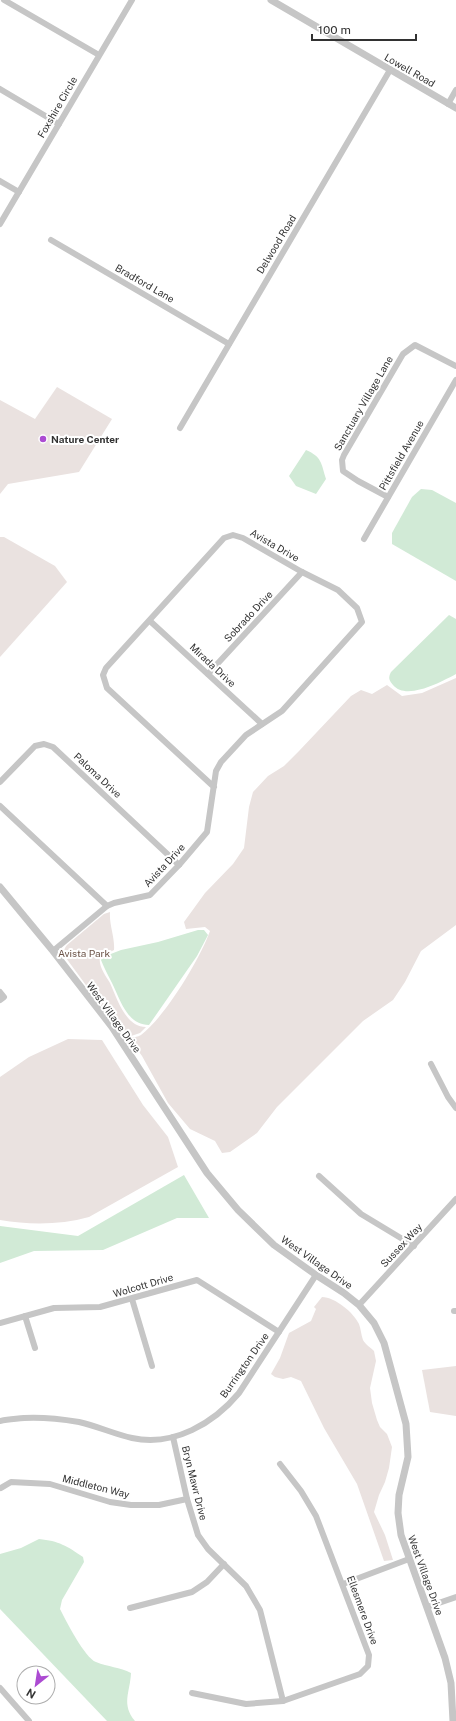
<svg xmlns="http://www.w3.org/2000/svg" width="456" height="1721" font-family="'Public Sans',sans-serif">
<style>
.green{fill:#eae2e0}
.water{fill:#d1ead6}
.lines{fill:none;stroke-linecap:round;stroke-linejoin:round}
.minor{stroke:#c6c6c6;stroke-width:6}
.tertiary{stroke:#c6c6c6;stroke-width:7}
.poi-dot{fill:#ac4bd2;stroke:#fff;stroke-width:1.5}
.labels{text-anchor:middle;dominant-baseline:central;stroke-width:4;stroke-linejoin:round;paint-order:stroke}
.street-label{font-size:10px;fill:#323232;stroke:#fff}
.poi-label{font-size:10px;font-weight:bold;fill:#323232;stroke:#fff;text-anchor:start}
.park-label{font-size:10px;fill:#695044;stroke:#fff}
</style>
<rect width="100%" height="100%" fill="#fff"/>
<!-- green -->
<g class="green">
<path d="M57 387 112 419 79 472 8 484 0 494V400L35 419Z"/>
<path d="M0 537H4L55 566 67 582 0 657Z"/>
<path d="M456 678V925L421 951 405 982 393 1000 363 1021 277 1107 257 1133 230 1152 222 1153 215 1141 190 1129 168 1103 142 1056 129 1038C133 1037 138 1037 141 1035 165 1017 200 959 210 931L205 927 186 929 184 922 205 893 233 864 244 848 249 807 253 792 268 776 284 766 299 751 351 696 361 690 372 694 387 685 402 696 422 693Z"/>
<path d="M110 912C109 925 115 937 114 950L100 957C98 966 106 976 110 983 117 998 125 1027 146 1027L140 1033 125 1038 66 958C64 952 63 950 67 945L104 914Z"/>
<path d="M68 1039 102 1040 143 1105 168 1137 178 1167 89 1217C60 1225 30 1225 0 1220V1077L29 1057Z"/>
<path d="M322 1297C335 1297 354 1313 359 1324 361 1329 361 1335 363 1340 365 1344 371 1348 374 1351L376 1361 370 1388 372 1403 377 1420 380 1427 387 1434 392 1447 389 1468 385 1482 379 1495 374 1512 385 1535 393 1560 384 1561 357 1484 324 1428 301 1381 291 1377 283 1379 275 1377 271 1374 280 1358 289 1333 311 1321 316 1309 314 1307Z"/>
<path d="M456 1366V1416L430 1412 422 1370Z"/>
</g>
<!-- water -->
<g class="water">
<path d="M306 450C322 457 321 463 326 479L316 494 296 486 289 476Z"/>
<path d="M421 489 432 490 456 503V581L392 544V533L412 497Z"/>
<path d="M449 615 456 619V674C441 682 406 701 393 685 389 680 388 678 391 672Z"/>
<path d="M198 930H204L208 935 197 956 149 1025C127 1025 120 999 112 983 108 975 104 968 101 960L103 957 121 950 158 942Z"/>
<path d="M184 1175 209 1218H177L103 1250 34 1251 0 1263V1226L78 1236Z"/>
<path d="M39 1539C59 1541 67 1546 83 1557L84 1562 62 1600 60 1609C66 1621 85 1658 96 1662 108 1667 120 1667 131 1673 130 1693 121 1704 135 1721H107L0 1609V1554L21 1548Z"/>
</g>
<g class="lines">
<!-- minor -->
<g class="minor">
<path d="M4 0 99 55"/>
<path d="M0 89 59 124"/>
<path d="M448 104 456 90"/>
<path d="M0 181 19 192"/>
<path d="M0 224 132 0"/>
<path d="M51 240 229 344"/>
<path d="M180 428 390 70"/>
<path d="M388 497 358 481 343 471 342 460 344 455 403 354 415 345 456 366"/>
<path d="M364 539 456 380"/>
<path d="M150 621 262 724"/>
<path d="M208 674 302 572"/>
<path d="M0 782 35 746 44 744 53 747 179 865"/>
<path d="M0 806 107 906"/>
<path d="M53 951 107 906 114 903 150 895 179 865 207 832 216 771 221 762 246 735 282 711 362 622 357 608 338 590 302 572 243 538 233 535 224 538 106 668 103 675 107 688 214 787"/>
<path d="M0 992 4 997 0 1000"/>
<path d="M431 1064 448 1097 456 1108"/>
<path d="M319 1176 361 1214 414 1246"/>
<path d="M132 1299 152 1366"/>
<path d="M359 1305 456 1199"/>
<path d="M454 1311H456"/>
<path d="M25 1316 35 1348"/>
<path d="M0 1323 54 1308 100 1307 197 1280 279 1332"/>
<path d="M0 1421C8 1419 16 1419 24 1418 42 1417 61 1419 79 1422 97 1426 114 1434 132 1438 174 1447 214 1423 239 1393L316 1275"/>
<path d="M173 1437 187 1499 198 1535 208 1549 246 1586 260 1610 283 1701"/>
<path d="M1 1488 11 1482 50 1484 110 1502 131 1505H159L187 1499"/>
<path d="M343 1584 409 1559"/>
<path d="M427 1607 456 1597"/>
<path d="M130 1608 192 1592 207 1582 224 1564"/>
<path d="M0 1688 29 1721"/>
<path d="M192 1693 246 1704 283 1701 360 1674 368 1666 369 1655 316 1516 301 1491 280 1464"/>
</g>
<!-- tertiary -->
<g class="tertiary">
<path d="M271 0 456 108"/>
<path d="M0 887 53 951 112 1027 207 1173 238 1210 274 1245 316 1275 344 1293 359 1305 374 1323 384 1343 406 1424 408 1457 399 1495 398 1513 401 1535 445 1658 451 1683 453 1721"/>
</g>
</g>
<!-- markers -->
<circle class="poi-dot" cx="43" cy="439" r="4"/>
<g class="labels">
<!-- street labels -->
<g class="street-label">
<text transform="translate(410 70) rotate(30)">Lowell Road</text>
<text transform="translate(57 107) rotate(-60)">Foxshire Circle</text>
<text transform="translate(276 244) rotate(-59)">Delwood Road</text>
<text transform="translate(145 283) rotate(30)">Bradford Lane</text>
<text transform="translate(363 403) rotate(-60)">Sanctuary Village Lane</text>
<text transform="translate(401 455) rotate(-60)">Pittsfield Avenue</text>
<text transform="translate(275 545) rotate(30)">Avista Drive</text>
<text transform="translate(248 616) rotate(-47)">Sobrado Drive</text>
<text transform="translate(213 665) rotate(43)">Mirada Drive</text>
<text transform="translate(98 775) rotate(43)">Paloma Drive</text>
<text transform="translate(164 865) rotate(-47)">Avista Drive</text>
<text transform="translate(114 1017) rotate(54)">West Village Drive</text>
<text transform="translate(401 1245) rotate(-47)">Sussex Way</text>
<text transform="translate(317 1262) rotate(35)">West Village Drive</text>
<text transform="translate(143 1285) rotate(-16)">Wolcott Drive</text>
<text transform="translate(244 1365) rotate(-55)">Burrington Drive</text>
<text transform="translate(195 1483) rotate(76)">Bryn Mawr Drive</text>
<text transform="translate(96 1486) rotate(14)">Middleton Way</text>
<text transform="translate(426 1575) rotate(70)">West Village Drive</text>
<text transform="translate(363 1610) rotate(70)">Ellesmere Drive</text>
</g>
<!-- poi labels -->
<g class="poi-label">
<text x="51" y="439">Nature Center</text>
</g>
<!-- park labels -->
<g class="park-label">
<text x="84" y="953">Avista Park</text>
</g>
</g>
<!-- north arrow -->
<g transform="translate(36 1685) rotate(210)"><circle r="19" fill="#ffffff" stroke="#adadad"/>
<path d="M0-3L7 15L0 10L-7 15Z" fill="#ac4bd2"/>
<text y="-6" font-size="11" font-weight="bold" text-anchor="middle" fill="#323232">N</text>
</g>
<!-- scale -->
<path d="M312 34v6h104v-6" fill="none" stroke="#323232" stroke-width="2"/>
<text x="318" y="34" font-size="12" fill="#323232" stroke="#ffffff" stroke-width="3" paint-order="stroke">100 m</text>
</svg>
